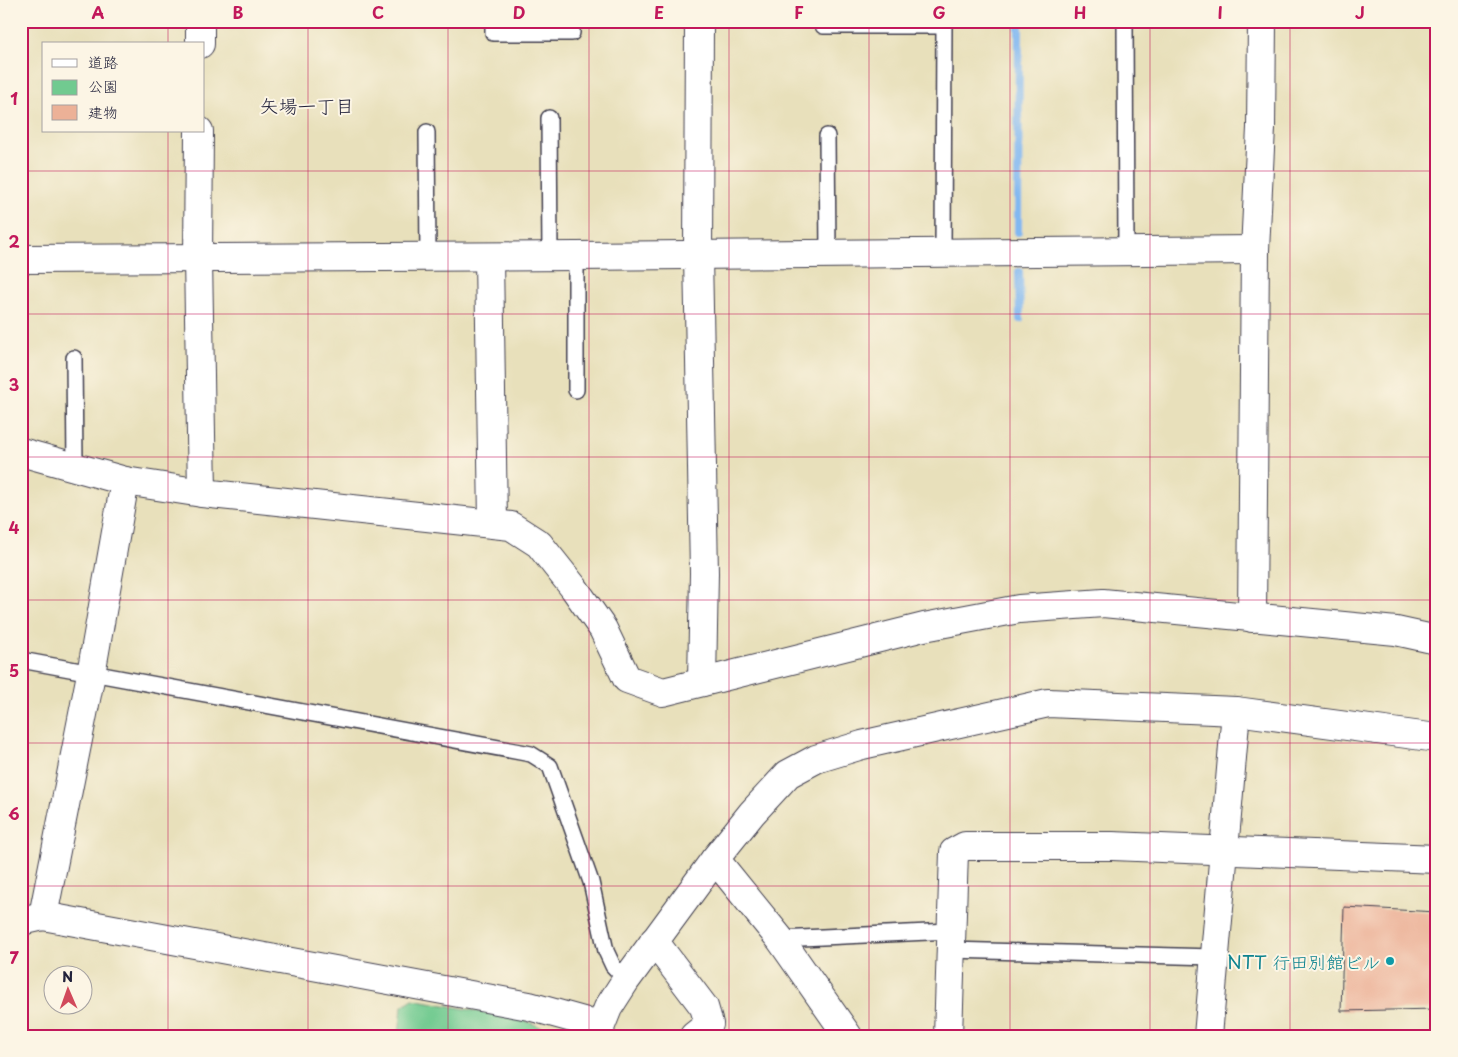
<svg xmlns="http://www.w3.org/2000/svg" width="1458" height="1057" font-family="'Playpen Sans','Klee One',sans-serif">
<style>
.green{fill:#71ca90;stroke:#4a7666}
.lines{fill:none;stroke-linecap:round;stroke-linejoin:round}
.stream{stroke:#81b8f1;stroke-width:8}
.building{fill:#ecb197}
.service-casing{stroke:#403e4e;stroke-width:18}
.minor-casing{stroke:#403e4e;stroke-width:30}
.tertiary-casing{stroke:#403e4e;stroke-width:30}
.service{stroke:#fff;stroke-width:15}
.minor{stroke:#fff;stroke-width:28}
.tertiary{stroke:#fff;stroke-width:28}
.grid{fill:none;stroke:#c2185b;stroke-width:1;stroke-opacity:0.55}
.culture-dot{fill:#0f9aa8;stroke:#fcf5e5;stroke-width:2}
.labels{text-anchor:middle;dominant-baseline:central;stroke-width:4;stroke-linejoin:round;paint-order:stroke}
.culture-label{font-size:18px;fill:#0d838f;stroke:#fcf5e5;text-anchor:end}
.neighbourhood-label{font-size:19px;fill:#22223b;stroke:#fcf5e5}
.neatline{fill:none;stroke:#c2185b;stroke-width:2}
.grid-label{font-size:16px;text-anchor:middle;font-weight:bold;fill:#c2185b}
</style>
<rect width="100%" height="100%" fill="#fcf5e5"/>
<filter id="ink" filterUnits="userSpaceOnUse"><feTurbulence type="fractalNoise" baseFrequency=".02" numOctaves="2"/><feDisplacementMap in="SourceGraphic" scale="10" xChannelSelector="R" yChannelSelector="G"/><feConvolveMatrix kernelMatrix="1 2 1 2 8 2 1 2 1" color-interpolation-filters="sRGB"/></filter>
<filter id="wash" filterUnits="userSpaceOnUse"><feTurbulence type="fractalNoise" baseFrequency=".0096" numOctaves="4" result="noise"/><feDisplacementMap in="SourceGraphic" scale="20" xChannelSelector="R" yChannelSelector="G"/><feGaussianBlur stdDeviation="1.12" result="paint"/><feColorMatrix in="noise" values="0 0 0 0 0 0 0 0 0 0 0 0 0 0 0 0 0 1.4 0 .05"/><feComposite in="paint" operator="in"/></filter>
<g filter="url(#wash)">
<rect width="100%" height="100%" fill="#e8e0bb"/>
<!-- green -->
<path class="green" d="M413 999 524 1020 561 1036H399L402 1006Z"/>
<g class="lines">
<!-- stream -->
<g class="stream">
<path d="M1018 232 1019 21"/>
<path d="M1019 272 1020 319"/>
</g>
</g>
<g id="blocks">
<!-- building -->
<path class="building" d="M1344 907 1437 912V1009L1341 1011Z"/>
</g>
</g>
<g filter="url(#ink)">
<use href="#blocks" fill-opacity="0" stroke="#403e4e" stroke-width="1"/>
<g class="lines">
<!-- service casing -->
<g class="service-casing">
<g id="service">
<path d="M493 21V33H572V21"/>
<path d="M823 21V26H944"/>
<path d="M1125 21 1126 251"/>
<path d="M549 118 550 257"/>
<path d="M427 132 428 257"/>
<path d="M827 136 828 254"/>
<path d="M943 253 944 21"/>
<path d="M74 358 75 467"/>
<path d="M576 390V256"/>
<path d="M21 660 531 754 550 766 591 882 606 951 613 966 626 980"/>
<path d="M780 939 950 931"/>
<path d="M950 950 1214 957"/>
</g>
</g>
<!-- minor casing -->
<g class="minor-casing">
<g id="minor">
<path d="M699 21 698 255 704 573 702 682"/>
<path d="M200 44V21"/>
<path d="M199 131 198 258 202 493"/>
<path d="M489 257 493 523"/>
<path d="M21 259 576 256 1255 250"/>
<path d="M21 452 125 481 91 674 43 916"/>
<path d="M1252 618 1255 250 1261 128 1262 21"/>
<path d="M715 859 780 939 848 1036"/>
<path d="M21 921 43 916 529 1006 583 1021 600 1028"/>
<path d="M654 941 704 1007 709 1024 694 1036"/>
<path d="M601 1036 600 1028 608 1008 626 980 715 859 752 813 788 774 816 759 862 745 1048 703 1236 711 1437 738"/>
<path d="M948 1036 954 852 965 846H1112L1437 859"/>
<path d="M1208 1036 1236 711"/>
</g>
</g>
<!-- tertiary casing -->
<g class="tertiary-casing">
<path id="tertiary" d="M125 481 202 493 511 526 539 544 574 588 603 629 627 679 663 692 924 627 1019 609 1103 603 1396 631 1437 640"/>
</g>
<!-- service -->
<use href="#service" class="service"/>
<!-- minor -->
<use href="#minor" class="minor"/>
<!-- tertiary -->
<use href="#tertiary" class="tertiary"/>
</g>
</g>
<!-- grid -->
<path class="grid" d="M168 21V44M308 21V1036M448 21V1036M589 21V1036M729 21V1036M869 21V1036M1010 21V1036M1150 21V1036M1290 21V1036M168 131V1036M21 171H1437M21 314H1437M21 457H1437M21 600H1437M21 743H1437M21 886H1437"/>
<!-- markers -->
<circle class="culture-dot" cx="1390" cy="961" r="5"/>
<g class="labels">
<!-- culture labels -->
<g class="culture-label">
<text x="1380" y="961">NTT 行田別館ビル</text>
</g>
<!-- neighbourhood labels -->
<g class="neighbourhood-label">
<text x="307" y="105">矢場一丁目</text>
</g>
</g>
<!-- margin -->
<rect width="1458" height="1057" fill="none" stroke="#fcf5e5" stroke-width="55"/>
<!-- legend -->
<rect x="42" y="42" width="162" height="90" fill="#fcf5e5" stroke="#a5a1a1"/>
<rect x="52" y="59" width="25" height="8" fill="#ffffff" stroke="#a5a1a1"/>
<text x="88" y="68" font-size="15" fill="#22223b">道路</text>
<rect x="52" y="80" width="25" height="15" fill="#71ca90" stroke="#a5a1a1"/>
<text x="88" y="92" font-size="15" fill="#22223b">公園</text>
<rect x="52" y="105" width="25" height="15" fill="#ecb197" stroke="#a5a1a1"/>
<text x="88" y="118" font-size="15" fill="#22223b">建物</text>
<!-- north arrow -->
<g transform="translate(68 990) rotate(358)"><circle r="24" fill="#fcf5e5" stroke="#a5a1a1"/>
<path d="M0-4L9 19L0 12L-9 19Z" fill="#d1495b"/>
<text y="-8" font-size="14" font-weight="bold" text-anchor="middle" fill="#22223b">N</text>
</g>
<rect x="28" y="28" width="1402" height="1002" class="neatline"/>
<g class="grid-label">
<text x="98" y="19">A</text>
<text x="238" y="19">B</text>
<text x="378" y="19">C</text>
<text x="519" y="19">D</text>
<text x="659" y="19">E</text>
<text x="799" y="19">F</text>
<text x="939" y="19">G</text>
<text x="1080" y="19">H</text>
<text x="1220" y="19">I</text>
<text x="1360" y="19">J</text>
<text x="14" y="105">1</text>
<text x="14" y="248">2</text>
<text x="14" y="391">3</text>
<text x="14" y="534">4</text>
<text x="14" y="677">5</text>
<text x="14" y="820">6</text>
<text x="14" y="964">7</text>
</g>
</svg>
